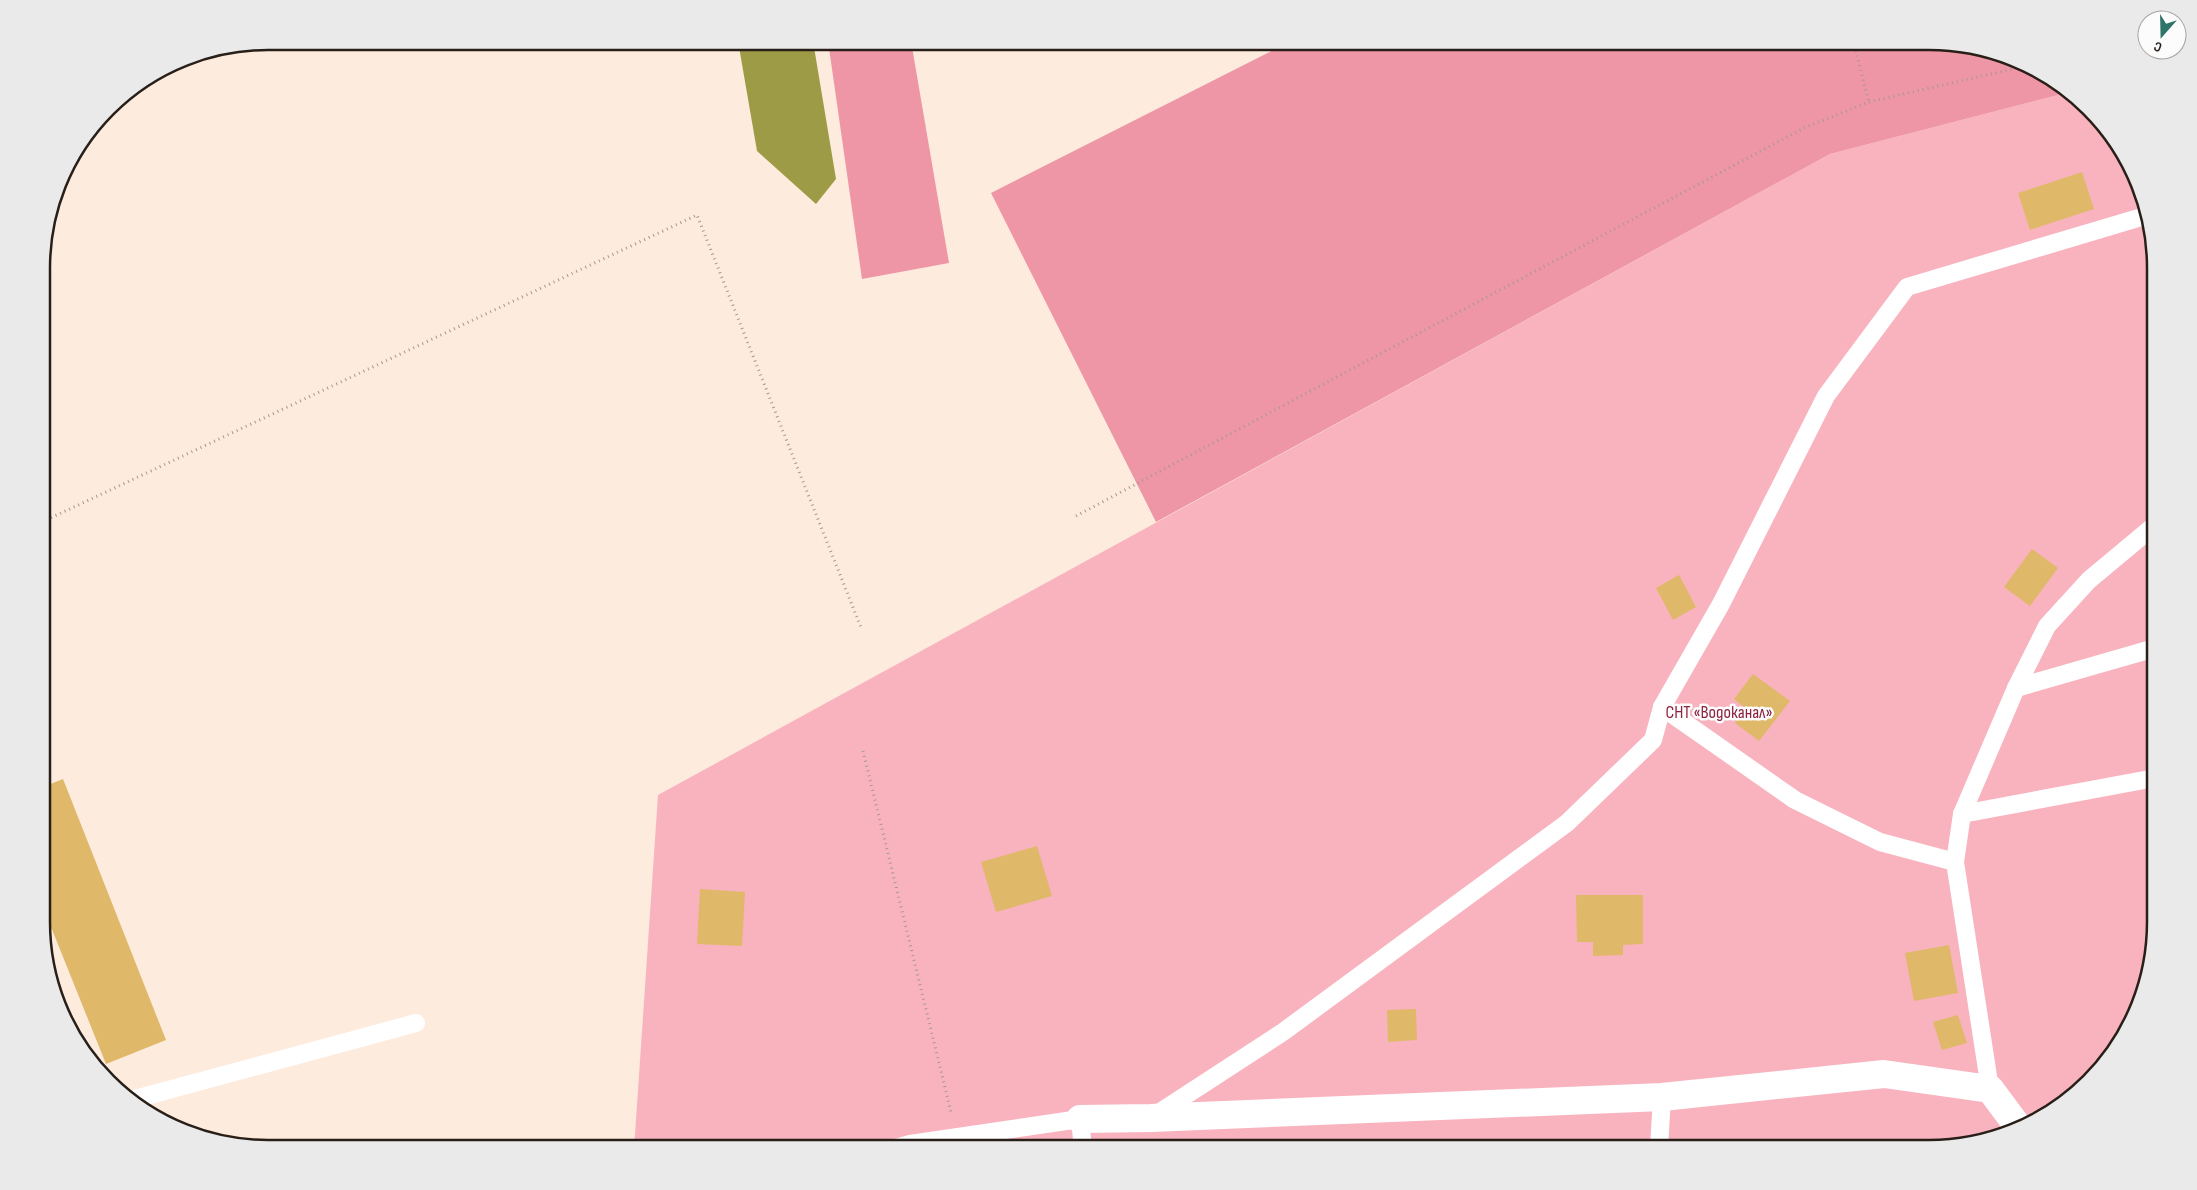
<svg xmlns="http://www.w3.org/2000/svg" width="2197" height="1190" font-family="'Sofia Sans Condensed',sans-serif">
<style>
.green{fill:#f9b3be}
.forest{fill:#ef96a6}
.water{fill:#9e9b46}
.building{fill:#e0b869}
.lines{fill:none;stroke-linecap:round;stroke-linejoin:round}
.path{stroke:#a7988e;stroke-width:3;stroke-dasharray:1 4;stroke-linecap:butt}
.service{stroke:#fff;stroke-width:18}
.minor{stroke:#fff;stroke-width:28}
.labels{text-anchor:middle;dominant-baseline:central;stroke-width:5;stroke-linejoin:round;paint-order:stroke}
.park-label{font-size:18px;fill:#8b2441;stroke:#fcfcfc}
.rim{fill:none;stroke:#281f19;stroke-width:2.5}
</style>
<rect width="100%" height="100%" fill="#fdebdd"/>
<!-- green -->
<path class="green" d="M2070 92 2079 98 2117 142 2154 239 2156 922 2132 1023 2099 1072 2055 1111 2002 1137 1944 1148 634 1149 658 795 1830 154Z"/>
<!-- forest -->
<g class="forest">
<path d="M828 41H911L949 263 862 279Z"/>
<path d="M1291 41H1929L2030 65 2070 92 1830 154 1156 522 991 193Z"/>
</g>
<!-- water -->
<path class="water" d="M738 41H813L836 179 816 204 757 151Z"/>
<!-- building -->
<g class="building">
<path d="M2082 172 2094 209 2030 230 2018 193Z"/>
<path d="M2032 549 2058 568 2030 606 2004 587Z"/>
<path d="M1679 575 1696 607 1673 620 1656 588Z"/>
<path d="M1753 674 1790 701 1759 741 1735 723 1745 708 1734 699Z"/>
<path d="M63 779 166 1040 106 1064 43 907V787Z"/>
<path d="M1037 846 1052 896 996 912 981 862Z"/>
<path d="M700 889 745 892 742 946 697 944Z"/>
<path d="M1576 895H1643V944L1623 945V955L1593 956V942H1577Z"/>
<path d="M1949 945 1958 993 1914 1001 1905 953Z"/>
<path d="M1416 1009 1417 1040 1388 1042 1387 1010Z"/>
<path d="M1958 1015 1967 1043 1942 1050 1933 1022Z"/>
</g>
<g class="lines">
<!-- path -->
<g class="path">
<path d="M1853 41 1869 102"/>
<path d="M1076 516 1804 128 1869 102 2030 65"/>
<path d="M42 522 697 215 862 630"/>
<path d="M863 751 951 1112"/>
</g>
<!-- service -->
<g class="service">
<path d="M2016 688 2155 648"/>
<path d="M1662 707 1721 604 1826 396 1907 287 2145 216"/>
<path d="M1962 814 2155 778"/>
<path d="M1955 862 1962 814 2016 688 2047 626 2089 580 2155 525"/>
<path d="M135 1099 416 1023"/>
<path d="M1154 1116 1283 1032 1567 823 1653 740 1662 707 1795 800 1880 842 1955 862 1990 1089"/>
<path d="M1659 1148 1662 1097"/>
<path d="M892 1149 910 1144 1080 1119 1083 1149"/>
</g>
<!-- minor -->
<path class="minor" d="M1080 1119 1151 1118 1662 1097 1884 1074 1990 1089 2019 1128"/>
</g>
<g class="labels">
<!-- park labels -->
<g class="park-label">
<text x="1719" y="712">СНТ «Водоканал»</text>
</g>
</g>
<!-- crop -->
<path d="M0 0H2197V1190H0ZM268 50H1929A218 218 0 0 1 2147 268V922A218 218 0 0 1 1929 1140H268A218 218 0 0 1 50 922V268A218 218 0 0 1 268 50Z" fill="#ebeaea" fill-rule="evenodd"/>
<path class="rim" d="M268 50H1929A218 218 0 0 1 2147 268V922A218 218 0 0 1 1929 1140H268A218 218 0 0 1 50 922V268A218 218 0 0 1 268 50Z"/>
<!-- north arrow -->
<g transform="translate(2162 35) rotate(200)"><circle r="24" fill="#fcfcfc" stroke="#a7a4a1"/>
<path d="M0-4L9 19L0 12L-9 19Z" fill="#2e7469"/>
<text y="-8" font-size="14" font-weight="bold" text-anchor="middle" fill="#281f19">С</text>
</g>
</svg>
